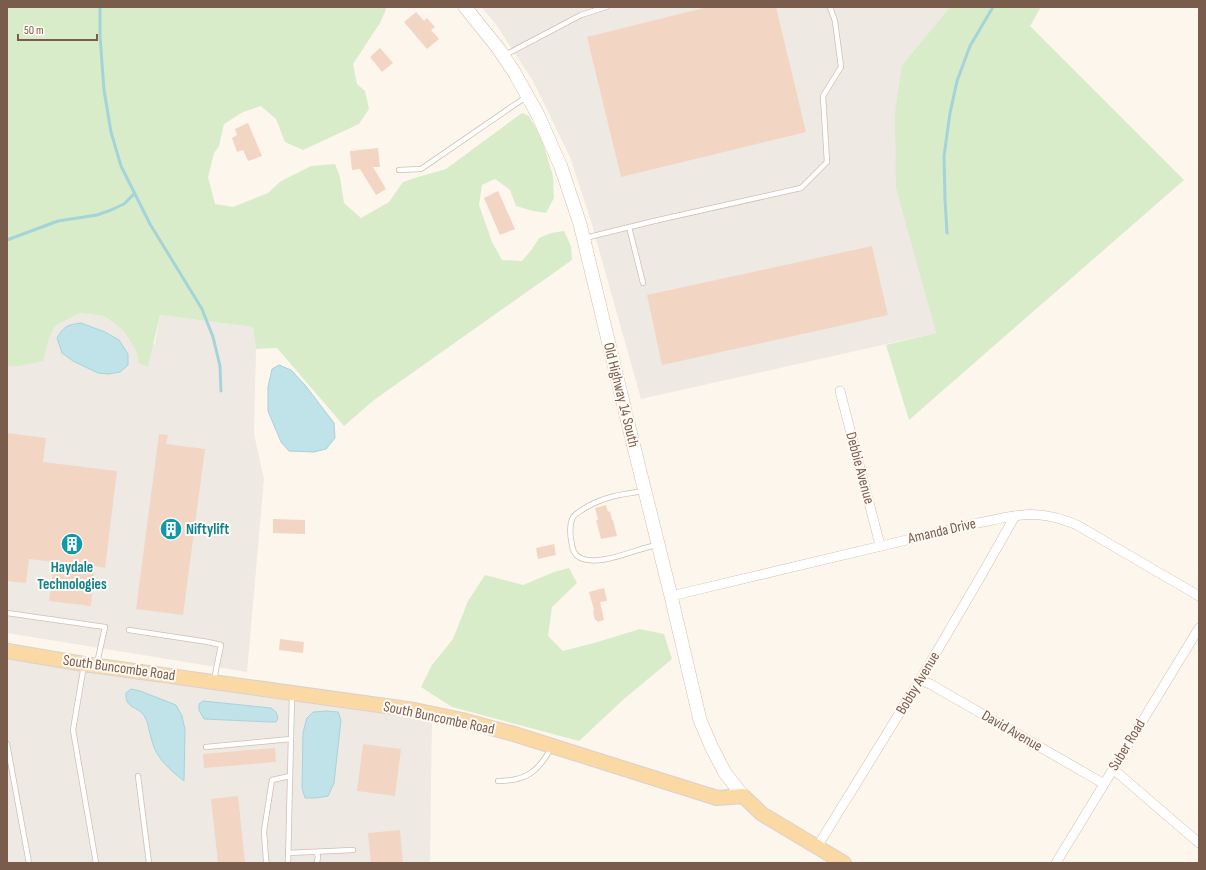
<svg xmlns="http://www.w3.org/2000/svg" width="1206" height="870" font-family="'Sofia Sans Condensed',sans-serif">
<style>
.industrial{fill:#efe9e4}
.green{fill:#d8ecc9}
.water{fill:#bfe3e8;stroke:#a5d3da}
.lines{fill:none;stroke-linecap:round;stroke-linejoin:round}
.stream{stroke:#a5d3da;stroke-width:3}
.building{fill:#f3d5c3}
.lane-casing{stroke:#d1beb0;stroke-width:6}
.street-casing{stroke:#d1beb0;stroke-width:10}
.secondary-casing{stroke:#d6c0b0;stroke-width:14}
.primary-casing{stroke:#dad1cd;stroke-width:16}
.lane{stroke:#fff;stroke-width:4.5}
.street{stroke:#fff;stroke-width:9}
.secondary{stroke:#fff;stroke-width:13}
.primary{stroke:#fbd9a5;stroke-width:14}
.labels{text-anchor:middle;dominant-baseline:central;stroke-width:4;stroke-linejoin:round;paint-order:stroke}
.street-label{font-size:15px;fill:#7a5c4d;stroke:#fffaf3}
.culture-label{font-size:15px;font-weight:bold;fill:#0d838f;stroke:#fffaf3;text-anchor:start}
</style>
<rect width="100%" height="100%" fill="#fdf6ec"/>
<!-- industrial -->
<g class="industrial">
<path d="M481 7H950L902 65 919 268 936 333 641 399 590 218 570 157 533 81 495 23Z"/>
<path d="M80 313 104 316 124 331 136 351 139 363 155 343 160 315 253 327 256 349 254 434 264 479 247 672 7 633V366H20L42 361 49 339 55 326Z"/>
<path d="M7 659 432 721 430 863H7Z"/>
</g>
<!-- green -->
<g class="green">
<path d="M7 7H387L380 23 353 64 357 84 365 91 369 109 359 124 303 150 285 142 276 119 261 106 243 112 224 124 219 146 214 153 208 177 215 204 233 207 268 193 281 181 311 166 335 164 340 177 344 203 361 218 389 202 403 182 418 177 446 169 522 113 529 116 542 140 553 176 554 198 546 213 533 211 516 206 510 190 495 179 482 185 479 205 492 242 502 260 522 261 532 249 539 238 551 233 564 231 571 246 572 260 374 400 344 426 277 348 256 349 253 327 160 315 148 367 139 363 136 351 124 331 104 316 80 313 55 326 49 339 43 361 20 366H7Z"/>
<path d="M950 7H1041L1030 26 1184 180 909 420 886 345 936 333 896 188 895 114 902 65Z"/>
<path d="M569 568 577 583 552 607 548 636 563 651 594 643 640 629 664 634 672 659 624 699 579 741 452 707 421 687 432 665 453 639 468 601 485 575 523 585 554 572Z"/>
</g>
<!-- water -->
<g class="water">
<path d="M81 323 105 332 119 340 128 354V365L120 372 108 374 98 373 73 361 62 353 57 338C64 326 67 325 81 323Z"/>
<path d="M279 365 291 370 305 385 334 423 335 438 326 449 314 452 289 451 281 442 268 411V387L272 369Z"/>
<path d="M131 689 140 691 176 705 182 716 185 730 184 781C170 770 156 758 152 741 149 733 149 724 145 717 138 705 125 710 126 693Z"/>
<path d="M203 701 271 708 276 712 278 718 276 722H270L204 719 199 710V704Z"/>
<path d="M327 711 338 712 341 720 334 783 328 796 316 798H305L302 788 303 732 307 718 313 712Z"/>
</g>
<g class="lines">
<!-- stream -->
<g class="stream">
<path d="M100 7V36L104 90 111 132 121 166 150 224 202 309 213 337 220 366 221 391"/>
<path d="M947 233 945 200 944 156 950 113 957 81 970 46 993 7"/>
<path d="M7 240 58 221 97 215 111 210 124 204 134 194"/>
</g>
</g>
<!-- building -->
<g class="building">
<path d="M708 7H776L806 132 621 177 587 37Z"/>
<path d="M416 12 424 21 427 18 435 27 431 30 439 39 427 49 404 22Z"/>
<path d="M380 48 393 63 382 72 370 57Z"/>
<path d="M248 123 262 156 248 161 243 150 237 152 232 138 237 135 235 129Z"/>
<path d="M378 148 380 167H373L386 189 376 195 360 169 352 170 350 151Z"/>
<path d="M498 191 515 229 500 235 484 198Z"/>
<path d="M872 246 888 315 662 365 647 295Z"/>
<path d="M7 433 46 438 43 462 117 471 105 568 95 566 91 606 49 601 54 562 29 559 26 583 7 581Z"/>
<path d="M159 434 168 435 166 444 205 449 183 615 136 609Z"/>
<path d="M606 505 608 512 610 511 612 520H613L617 536 601 539 596 520H598L595 508Z"/>
<path d="M273 519 305 520V534L273 533Z"/>
<path d="M554 544 556 555 538 559 536 548Z"/>
<path d="M604 588 607 601 600 602 604 620 597 622V620H595L593 611 594 610 589 592Z"/>
<path d="M280 639 304 642 303 653 279 650Z"/>
<path d="M363 744 401 749 395 796 357 791Z"/>
<path d="M275 748 276 762 204 768 203 754Z"/>
<path d="M238 796 245 863H218L211 799Z"/>
<path d="M400 830 403 863H371L368 833Z"/>
</g>
<g class="lines">
<!-- lane casing -->
<g class="lane-casing">
<g id="lane">
<path d="M505 55 581 15 606 7"/>
<path d="M399 170 421 169 526 97"/>
<path d="M629 227 643 283"/>
<path d="M585 238 654 221 801 188 827 162 823 96 841 67 835 21 830 7"/>
<path d="M644 491C622 494 601 497 582 510 579 512 575 514 573 517 569 525 570 536 572 545 573 553 578 559 588 560 609 563 635 549 657 545"/>
<path d="M7 613 105 627 97 663"/>
<path d="M129 630 208 642 221 645 214 680"/>
<path d="M84 665 73 730 96 863"/>
<path d="M7 744 29 863"/>
<path d="M206 747 291 739"/>
<path d="M138 776 149 863"/>
<path d="M498 781C526 781 538 772 551 748"/>
<path d="M316 852 318 856 317 863"/>
<path d="M288 853 353 850"/>
<path d="M267 863 266 860 264 831 272 780 290 776"/>
<path d="M288 863 292 695"/>
</g>
</g>
<!-- street casing -->
<g class="street-casing">
<g id="street">
<path d="M840 391 880 545"/>
<path d="M671 596 978 523C998 519 1020 513 1040 515 1053 516 1065 520 1077 525L1199 596"/>
<path d="M920 680 930 684 1094 778 1104 784"/>
<path d="M1113 769 1199 843"/>
<path d="M817 847 920 680 981 576 1015 516"/>
<path d="M1056 863 1199 628"/>
</g>
</g>
<!-- secondary casing -->
<g class="secondary-casing">
<path id="secondary" d="M465 7 498 48 514 72 538 115 561 167 580 224 629 427 671 596 700 720 711 746 725 773 743 796"/>
</g>
<!-- primary casing -->
<g class="primary-casing">
<path id="primary" d="M7 651 84 664 414 710 462 720 514 734 717 798 743 796 762 814 844 863"/>
</g>
<!-- lane -->
<use href="#lane" class="lane"/>
<!-- street -->
<use href="#street" class="street"/>
<!-- secondary -->
<use href="#secondary" class="secondary"/>
<!-- primary -->
<use href="#primary" class="primary"/>
</g>
<!-- icons -->
<defs>
<g id="building-disc" transform="scale(1.15)"><circle r="9.5" fill="#0f9aa8" stroke="#fffaf3"/><path d="M-4-6H4V6H1V3H-1V6H-4ZM-2.5-4.3h1.7v1.8h-1.7ZM.8-4.3h1.7v1.8H.8ZM-2.5-1h1.7V.8h-1.7ZM.8-1h1.7V.8H.8Z" fill="#fff"/></g>
</defs>
<g fill-rule="evenodd">
<use href="#building-disc" x="171" y="529"/>
<use href="#building-disc" x="72" y="544"/>
</g>
<g class="labels">
<!-- street labels -->
<g class="street-label">
<text transform="translate(621 395) rotate(76)">Old Highway 14 South</text>
<text transform="translate(860 468) rotate(75)">Debbie Avenue</text>
<text transform="translate(942 531) rotate(-13)">Amanda Drive</text>
<text transform="translate(119 668) rotate(8)">South Buncombe Road</text>
<text transform="translate(918 683) rotate(-59)">Bobby Avenue</text>
<text transform="translate(439 718) rotate(12)">South Buncombe Road</text>
<text transform="translate(1012 731) rotate(30)">David Avenue</text>
<text transform="translate(1127 745) rotate(-59)">Suber Road</text>
</g>
<!-- culture labels -->
<g class="culture-label">
<text x="186" y="529">Niftylift</text>
<text x="72" y="567" text-anchor="middle">Haydale<tspan x="72" dy="17">Technologies</tspan></text>
</g>
</g>
<!-- border -->
<rect width="1206" height="870" fill="none" stroke="#7a5c4d" stroke-width="16"/>
<!-- scale -->
<path d="M18 34v6h79v-6" fill="none" stroke="#7a5c4d" stroke-width="2"/>
<text x="24" y="34" font-size="12" fill="#7a5c4d" stroke="#fffaf3" stroke-width="3" paint-order="stroke">50 m</text>
</svg>
